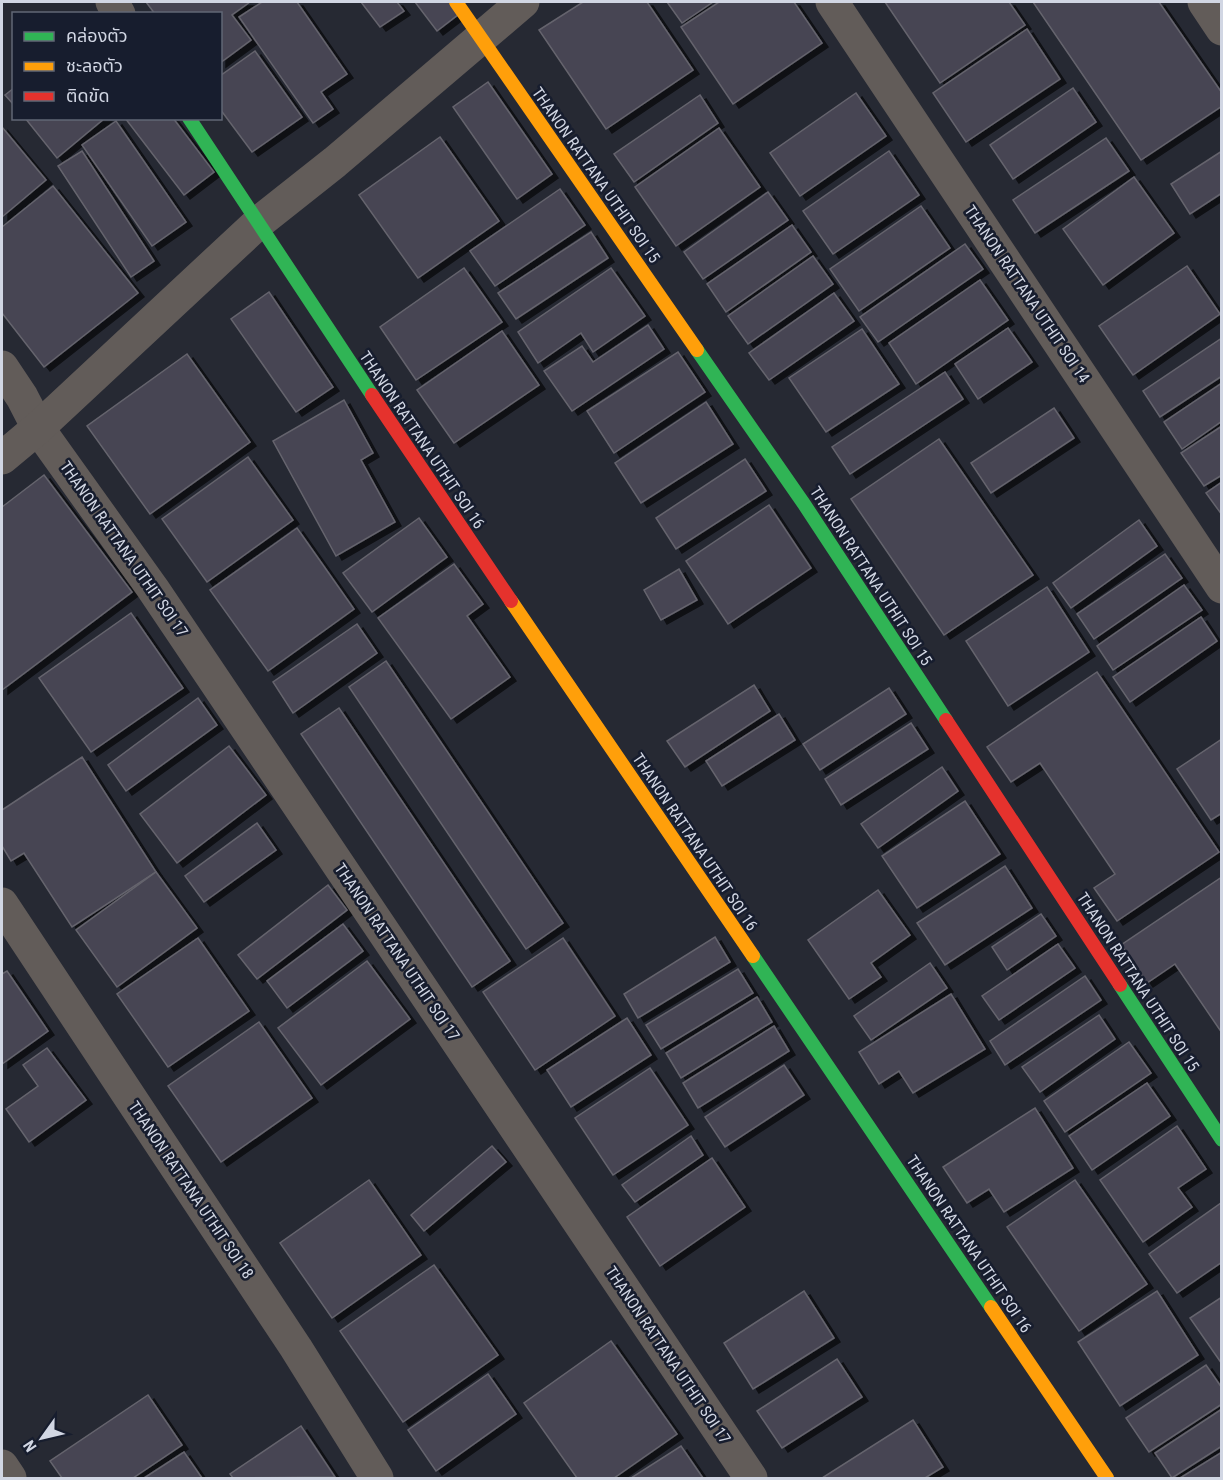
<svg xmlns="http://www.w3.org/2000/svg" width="1223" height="1480" font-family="'Roboto Condensed','Noto Sans Thai',sans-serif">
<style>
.building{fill:#474553;stroke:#65646d;stroke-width:1.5;filter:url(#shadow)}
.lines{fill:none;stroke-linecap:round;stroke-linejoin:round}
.street{stroke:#625c59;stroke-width:33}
.fast{stroke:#30b455;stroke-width:14}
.slow{stroke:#ff9f0a;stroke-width:14}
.jam{stroke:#e5322d;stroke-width:14}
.labels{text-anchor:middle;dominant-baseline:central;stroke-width:5;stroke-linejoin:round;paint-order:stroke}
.street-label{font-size:16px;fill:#d1d6e3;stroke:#171d2e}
</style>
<defs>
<filter id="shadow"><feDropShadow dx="6" dy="4" stdDeviation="0" flood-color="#0009"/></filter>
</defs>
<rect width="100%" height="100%" fill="#262933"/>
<!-- building -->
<g class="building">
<path d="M146 2H250L232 15 251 40 220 63V14H155Z"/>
<path d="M262 2H297L347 74 321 92 333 109 313 123 239 17Z"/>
<path d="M361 2H397L404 11 380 27Z"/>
<path d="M415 2H450L459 14 437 31Z"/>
<path d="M583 2H647L693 70 606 129 539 30Z"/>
<path d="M667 2H713L682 23Z"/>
<path d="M719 2H794L822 43 733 104 681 27Z"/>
<path d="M885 2H1009L1025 25 940 83Z"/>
<path d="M1033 2H1159L1222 93V106L1141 160Z"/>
<path d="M1027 29 1060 79 966 142 933 93Z"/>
<path d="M255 51 302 117 252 152 220 109V76Z"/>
<path d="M488 82 552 174 517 199 453 107Z"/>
<path d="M14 88V105L5 95Z"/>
<path d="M1073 88 1096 122 1013 179 990 145Z"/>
<path d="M856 93 886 136 800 196 770 153Z"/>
<path d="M700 95 718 123 634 182 614 154Z"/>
<path d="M25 118H105L57 158Z"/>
<path d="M125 118H173L214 172 184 195Z"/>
<path d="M116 121 186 222 152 246 82 145Z"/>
<path d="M2 127 46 180 2 217Z"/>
<path d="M719 128 760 187 676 246 635 187Z"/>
<path d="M440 137 499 221 418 278 359 195Z"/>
<path d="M1106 138 1129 171 1035 233 1013 200Z"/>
<path d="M82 151 154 261 131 277 58 166Z"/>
<path d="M889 151 919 195 833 254 803 211Z"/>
<path d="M1222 151V193L1190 214 1171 184Z"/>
<path d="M1134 177 1174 233 1103 285 1063 229Z"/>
<path d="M53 186 138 293 44 367 2 313V227Z"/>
<path d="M560 189 585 225 495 286 470 251Z"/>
<path d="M768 192 788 220 703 279 684 252Z"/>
<path d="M921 206 950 248 859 311 830 269Z"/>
<path d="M792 225 811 252 726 312 707 284Z"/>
<path d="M591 232 608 258 516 319 498 293Z"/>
<path d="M965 244 983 269 878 342 860 317Z"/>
<path d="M813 256 833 284 748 344 728 316Z"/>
<path d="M1187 266 1220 314 1133 375 1099 326Z"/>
<path d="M464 268 502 322 416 380 380 327Z"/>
<path d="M611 268 645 316 593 352 581 333 538 363 518 332Z"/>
<path d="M980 280 1008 320 916 384 889 343Z"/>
<path d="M269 292 333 387 296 412 231 319Z"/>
<path d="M834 293 854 321 769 380 749 353Z"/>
<path d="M648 325 664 349 572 411 544 371 582 346 593 362Z"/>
<path d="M1008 328 1032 362 978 399 955 364Z"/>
<path d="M862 329 899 384 826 432 789 378Z"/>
<path d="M502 331 539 385 454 443 417 390Z"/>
<path d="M1222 338V376L1160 417 1143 391Z"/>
<path d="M678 352 705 392 614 453 587 411Z"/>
<path d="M187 354 250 442 150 514 87 426Z"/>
<path d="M945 372 963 399 850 474 832 447Z"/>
<path d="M1222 383V421L1182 449 1164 422Z"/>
<path d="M344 400 373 453 361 460 395 522 336 556 273 441Z"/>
<path d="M706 402 733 444 641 503 615 463Z"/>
<path d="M1054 408 1074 438 991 493 971 463Z"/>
<path d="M1222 426V475L1204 486 1181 453Z"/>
<path d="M939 439 1033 575 944 635 851 499Z"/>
<path d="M248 457 293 520 207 582 162 519Z"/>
<path d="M745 459 766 491 676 549 656 518Z"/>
<path d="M44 475 132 592 2 690V507Z"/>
<path d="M1222 482V515L1206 493Z"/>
<path d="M769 505 811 568 728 624 686 561Z"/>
<path d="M419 518 447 557 372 612 343 573Z"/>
<path d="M1139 520 1157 546 1071 608 1053 583Z"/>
<path d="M297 528 354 609 268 671 210 590Z"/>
<path d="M1165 554 1182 578 1094 639 1077 614Z"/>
<path d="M454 564 483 604 467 616 510 677 451 719 378 618Z"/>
<path d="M679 569 697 600 661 620 644 590Z"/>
<path d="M1184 585 1202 610 1113 670 1097 646Z"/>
<path d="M1047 587 1089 652 1008 706 966 641Z"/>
<path d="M131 613 183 688 91 752 39 678Z"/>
<path d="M1201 617 1217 641 1130 702 1113 677Z"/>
<path d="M357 624 377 653 293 713 273 682Z"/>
<path d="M386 661 563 923 526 949 349 687Z"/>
<path d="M1097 672 1219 852 1117 921 1094 888 1115 874 1040 763 1011 782 987 747Z"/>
<path d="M754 685 770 711 685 767 667 741Z"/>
<path d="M889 688 906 714 820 770 803 744Z"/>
<path d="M198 698 217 725 126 791 108 765Z"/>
<path d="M339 708 510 961 472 987 301 734Z"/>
<path d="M779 714 795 740 722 786 706 761Z"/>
<path d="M911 723 928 749 841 805 825 779Z"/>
<path d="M1222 739V813L1211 820 1177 769Z"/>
<path d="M229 746 266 795 177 863 140 814Z"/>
<path d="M82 757 156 872 72 927 24 853 11 861 2 846V810Z"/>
<path d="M942 767 958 791 878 848 861 824Z"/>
<path d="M965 801 1000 854 917 908 882 856Z"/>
<path d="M257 823 276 850 204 902 185 876Z"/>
<path d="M1005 866 1032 908 945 965 917 923Z"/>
<path d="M156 872 197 928 117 987 76 930Z"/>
<path d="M1222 877V1033L1175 964 1147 983 1121 945Z"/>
<path d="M328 885 347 910 257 979 238 955Z"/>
<path d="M878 890 910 935 871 963 881 977 849 999 808 940Z"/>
<path d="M1041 914 1056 936 1007 970 992 947Z"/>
<path d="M343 924 363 951 287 1008 267 981Z"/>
<path d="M715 937 730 962 638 1018 624 994Z"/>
<path d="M198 938 249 1011 168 1067 117 994Z"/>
<path d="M563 938 615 1016 535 1070 483 992Z"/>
<path d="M1058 944 1075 968 999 1020 982 996Z"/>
<path d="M367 961 410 1019 321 1085 278 1028Z"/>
<path d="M930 963 947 988 871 1040 854 1016Z"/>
<path d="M738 969 753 993 661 1049 646 1025Z"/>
<path d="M7 971 48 1031 2 1064V974Z"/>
<path d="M1085 976 1101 1000 1005 1065 990 1041Z"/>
<path d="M951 994 985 1049 913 1093 899 1071 879 1084 859 1052Z"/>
<path d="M757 997 772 1022 681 1078 666 1053Z"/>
<path d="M1099 1015 1115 1039 1040 1092 1022 1067Z"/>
<path d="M627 1018 651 1055 571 1107 547 1070Z"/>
<path d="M259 1022 312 1098 221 1162 168 1086Z"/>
<path d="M774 1026 789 1051 698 1108 683 1083Z"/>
<path d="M1129 1042 1151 1073 1065 1132 1044 1101Z"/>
<path d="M47 1048 86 1100 29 1142 6 1109 38 1086 23 1065Z"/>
<path d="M784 1065 804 1095 725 1147 705 1117Z"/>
<path d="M650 1068 688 1125 613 1175 575 1118Z"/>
<path d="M1147 1083 1170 1116 1092 1170 1069 1136Z"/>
<path d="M1035 1108 1073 1168 1004 1212 989 1189 967 1203 943 1167Z"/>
<path d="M1177 1126 1206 1169 1178 1188 1192 1207 1143 1242 1100 1180Z"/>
<path d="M691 1136 703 1155 635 1202 622 1185Z"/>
<path d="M492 1146 506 1162 424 1231 411 1215Z"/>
<path d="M712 1158 745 1207 660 1266 627 1217Z"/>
<path d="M369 1180 421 1255 332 1318 280 1243Z"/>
<path d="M1075 1180 1147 1284 1079 1331 1007 1227Z"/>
<path d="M1221 1203 1222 1262 1177 1293 1149 1254Z"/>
<path d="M434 1265 498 1355 403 1422 340 1331Z"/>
<path d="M804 1291 834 1338 753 1389 724 1343Z"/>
<path d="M1157 1291 1198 1355 1120 1406 1078 1342Z"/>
<path d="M1222 1297V1364L1190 1318Z"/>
<path d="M611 1341 677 1434 614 1478H577L524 1403Z"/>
<path d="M837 1359 862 1397 782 1448 757 1411Z"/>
<path d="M1206 1365 1222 1388V1404L1149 1452 1126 1418Z"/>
<path d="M488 1374 516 1414 436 1471 408 1430Z"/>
<path d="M148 1395 182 1445 133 1478H62L50 1461Z"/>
<path d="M1222 1409V1446L1172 1478 1155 1453Z"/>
<path d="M913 1420 943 1467 925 1478H822Z"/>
<path d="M301 1426 335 1477 233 1478 230 1474Z"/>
<path d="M681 1446 703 1478H631Z"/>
<path d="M184 1452 202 1478H144Z"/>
<path d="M1222 1452V1478H1180Z"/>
</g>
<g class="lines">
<!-- street -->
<g class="street">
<path d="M112 2 119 14"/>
<path d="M832 2 1222 587"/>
<path d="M1204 2 1222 29"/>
<path d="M2 367 22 397 38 428 153 589 751 1478"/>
<path d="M2 458 38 428 258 223 335 162 523 2"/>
<path d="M2 904 296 1348 377 1478"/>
<path d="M2 1466 10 1478"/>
</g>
<!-- fast -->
<g class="fast">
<path d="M189 118 372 395"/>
<path d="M697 350 804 504 946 720"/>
<path d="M753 956 991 1307"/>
<path d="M1120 985 1222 1140"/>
</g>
<!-- slow -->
<g class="slow">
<path d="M456 2 697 350"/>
<path d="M511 601 753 956"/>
<path d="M991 1307 1107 1478"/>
</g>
<!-- jam -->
<g class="jam">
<path d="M372 395 511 601"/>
<path d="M946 720 1120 985"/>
</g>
</g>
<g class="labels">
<!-- street labels -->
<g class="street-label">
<text transform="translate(596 175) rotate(55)">THANON RATTANA UTHIT SOI 15</text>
<text transform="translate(1027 294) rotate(56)">THANON RATTANA UTHIT SOI 14</text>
<text transform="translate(422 440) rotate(56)">THANON RATTANA UTHIT SOI 16</text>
<text transform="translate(124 549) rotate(55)">THANON RATTANA UTHIT SOI 17</text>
<text transform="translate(871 576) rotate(57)">THANON RATTANA UTHIT SOI 15</text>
<text transform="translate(695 842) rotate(56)">THANON RATTANA UTHIT SOI 16</text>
<text transform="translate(397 952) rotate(56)">THANON RATTANA UTHIT SOI 17</text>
<text transform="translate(1138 982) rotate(57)">THANON RATTANA UTHIT SOI 15</text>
<text transform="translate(191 1190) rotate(56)">THANON RATTANA UTHIT SOI 18</text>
<text transform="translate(969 1244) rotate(56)">THANON RATTANA UTHIT SOI 16</text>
<text transform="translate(668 1355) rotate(56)">THANON RATTANA UTHIT SOI 17</text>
</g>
</g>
<!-- border -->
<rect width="1223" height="1480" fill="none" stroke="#d1d6e3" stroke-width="6"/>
<!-- legend -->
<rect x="12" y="12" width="210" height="108" fill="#171d2e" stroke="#616776" stroke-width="1.5"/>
<rect x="24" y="32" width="30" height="9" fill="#30b455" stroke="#616776" stroke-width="1.5"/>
<text x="66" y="42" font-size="18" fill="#d1d6e3">คล่องตัว</text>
<rect x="24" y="62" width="30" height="9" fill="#ff9f0a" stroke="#616776" stroke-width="1.5"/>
<text x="66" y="72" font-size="18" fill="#d1d6e3">ชะลอตัว</text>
<rect x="24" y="92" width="30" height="9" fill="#e5322d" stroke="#616776" stroke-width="1.5"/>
<text x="66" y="102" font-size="18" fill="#d1d6e3">ติดขัด</text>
<!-- north arrow -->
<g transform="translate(42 1438) rotate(236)" stroke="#171d2e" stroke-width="4.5" paint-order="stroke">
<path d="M0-4.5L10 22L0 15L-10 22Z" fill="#d1d6e3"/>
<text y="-9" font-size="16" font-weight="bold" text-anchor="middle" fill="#d1d6e3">N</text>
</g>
</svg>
